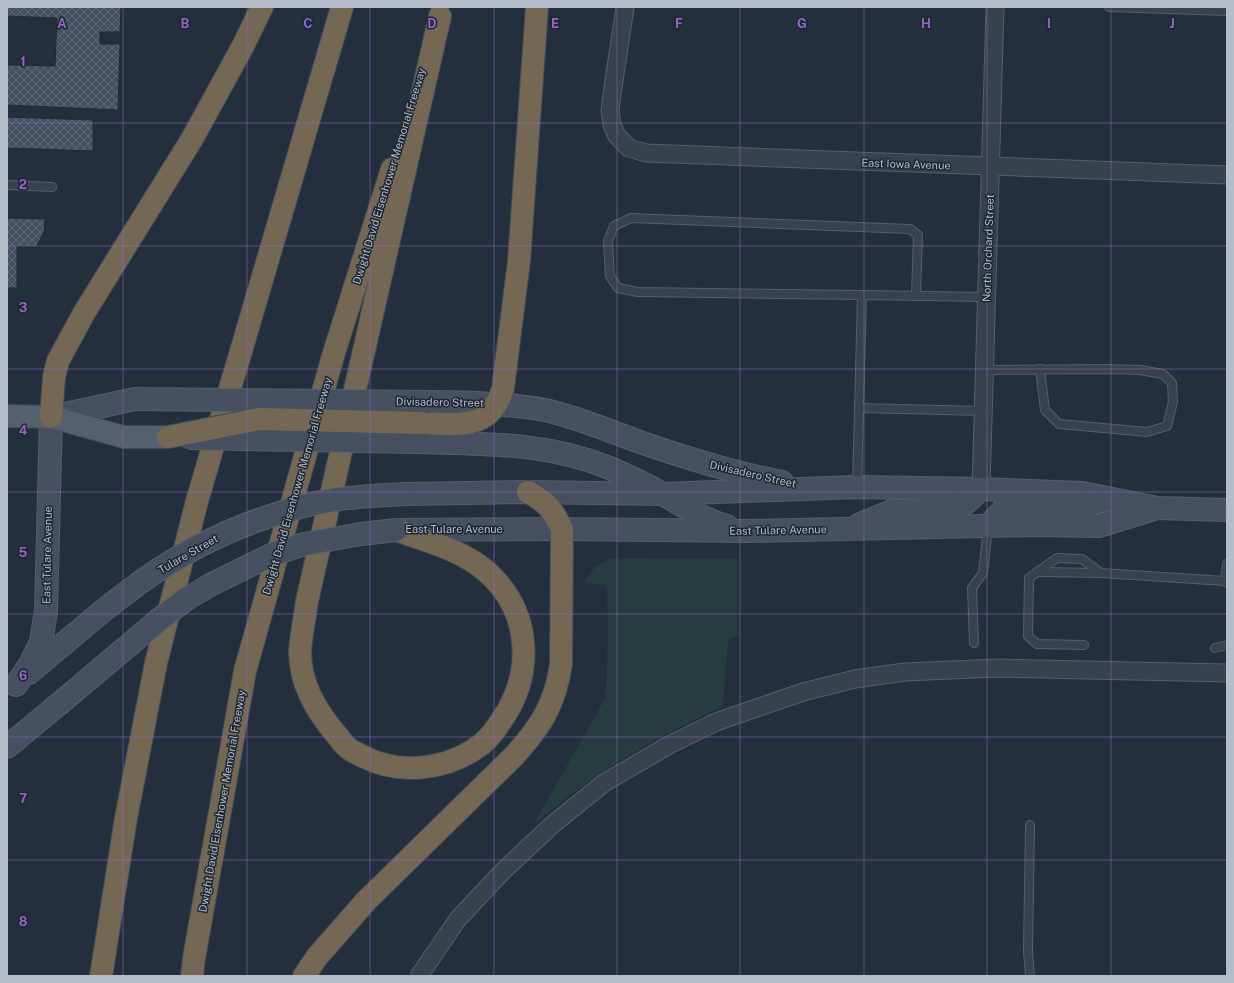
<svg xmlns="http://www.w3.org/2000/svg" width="1234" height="983" font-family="'Public Sans',sans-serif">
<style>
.grass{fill:#263c3f}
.building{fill:url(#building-cross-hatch);stroke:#1f2835}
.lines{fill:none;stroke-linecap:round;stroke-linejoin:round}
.service-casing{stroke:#565f6c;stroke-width:10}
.minor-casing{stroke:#565f6c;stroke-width:19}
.secondary-casing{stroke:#565f6c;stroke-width:24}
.primary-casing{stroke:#414a57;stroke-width:24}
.motorway-casing{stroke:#434c59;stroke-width:24}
.service{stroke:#38414e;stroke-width:8}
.minor{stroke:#38414e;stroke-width:17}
.secondary{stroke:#465061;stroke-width:22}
.primary{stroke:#56606e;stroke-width:22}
.motorway{stroke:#746855;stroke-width:22}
.secondary-bridge-casing{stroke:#565f6c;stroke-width:24;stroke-linecap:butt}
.motorway-bridge-casing{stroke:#434c59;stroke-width:24;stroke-linecap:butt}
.secondary-bridge{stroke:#465061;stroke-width:22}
.motorway-bridge{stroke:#746855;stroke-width:22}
.grid{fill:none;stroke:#9266c3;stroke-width:1;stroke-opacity:0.55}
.labels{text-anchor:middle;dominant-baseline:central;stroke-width:3;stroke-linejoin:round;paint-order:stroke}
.street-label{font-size:11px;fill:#b4bcc9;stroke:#1d2633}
.grid-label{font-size:13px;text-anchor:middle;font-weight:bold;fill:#9266c3;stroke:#1d2633;stroke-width:3;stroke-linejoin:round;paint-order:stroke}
</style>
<defs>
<pattern id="building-cross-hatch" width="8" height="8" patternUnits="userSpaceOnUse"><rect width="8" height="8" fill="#455162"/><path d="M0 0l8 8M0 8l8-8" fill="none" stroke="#5d6877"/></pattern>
</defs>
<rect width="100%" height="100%" fill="#242f3e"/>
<!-- grass -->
<path class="grass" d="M611 558 737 559 738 635 728 640 723 706C686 724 649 742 615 764 586 782 560 803 534 824L606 697 608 632 607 585 584 583 595 567Z"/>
<!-- building -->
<g class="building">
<path d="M7 7H121L120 32H100V44H120L118 110 7 105V65L55 66 57 18 7 16Z"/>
<path d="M7 117 93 120V151L7 148Z"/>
<path d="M7 218 45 219 44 232 36 247 17 246V288H7Z"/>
</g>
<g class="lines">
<!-- service casing -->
<g class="service-casing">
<g id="service">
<path d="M1109 7 1227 11"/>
<path d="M7 185 52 187"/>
<path d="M862 295 638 292 618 288 610 276 608 241 614 226 631 218 910 229 918 235 916 296"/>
<path d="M984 370 1105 369 1140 370 1163 374 1172 383 1173 402 1167 426 1147 432 1059 424 1045 410 1040 369"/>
<path d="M859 408 983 411"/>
<path d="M857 486 862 295 986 297"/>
<path d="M1038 572 1101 573 1225 581 1227 583"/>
<path d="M1225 581 1227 564"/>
<path d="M974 643 972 588 983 573 988 527"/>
<path d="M1084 645 1037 644 1028 636 1029 578 1057 558 1082 559 1101 573"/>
<path d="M1215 648 1227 645"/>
<path d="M1030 976 1028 951 1030 825"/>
</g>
</g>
<!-- minor casing -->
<g class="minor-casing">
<g id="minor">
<path d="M625 7 612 94 610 110 612 125 617 136 629 148 646 153 1227 175"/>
<path d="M981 489 995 7"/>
<path d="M419 976 458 919 502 872 552 825 604 783 669 745 716 722 803 692 855 679 905 672 997 668 1227 673"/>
</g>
</g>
<!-- secondary casing -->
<g class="secondary-casing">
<g id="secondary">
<path d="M427 402C467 402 506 403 545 410 577 417 609 431 640 442 686 458 734 473 782 482"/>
<path d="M418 442C483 444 545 442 607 467 626 475 646 484 664 495 684 506 704 520 727 526"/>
<path d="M405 494 528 492 663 494 857 487 981 489 1082 493 1157 508 1227 510"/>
<path d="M860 524 892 511 947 510 966 503 981 489"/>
<path d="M988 526 1004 509 1018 508 1073 509 1104 500"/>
<path d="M399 530 562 529 747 531 1035 525 1099 526 1154 509"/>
<path d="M29 673 74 635"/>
<path d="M16 685 29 666 41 642 46 611 51 417 135 399"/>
<path d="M7 747 59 704"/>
</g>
</g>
<!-- primary casing -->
<g class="primary-casing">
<path id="primary" d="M7 416 51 417 124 437H168"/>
</g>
<!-- motorway casing -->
<g class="motorway-casing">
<g id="motorway">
<path d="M51 417 54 377 58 361 84 313 192 139 243 46 262 7"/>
<path d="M422 423C458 424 491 431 503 388L519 261 537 7"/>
<path d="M396 530C426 541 460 549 486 571 531 610 535 673 501 721 496 729 489 738 482 744 448 770 400 776 362 756 357 753 351 751 347 747 342 743 339 737 335 733 315 709 300 683 300 651 301 635 305 617 307 601L440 16"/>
<path d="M101 976 126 818 156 663 197 501 342 7"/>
<path d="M192 976 194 958 245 671 333 356 392 169"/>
<path d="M304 976 317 957 366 901 514 756C541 726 555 705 561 664L562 529C553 510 547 502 528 492"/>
</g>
</g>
<!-- service -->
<use href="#service" class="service"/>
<!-- minor -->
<use href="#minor" class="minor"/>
<!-- secondary -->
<use href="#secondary" class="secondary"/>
<!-- primary -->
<use href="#primary" class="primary"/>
<!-- motorway -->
<use href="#motorway" class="motorway"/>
<!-- secondary-bridge casing -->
<g class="secondary-bridge-casing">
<g id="secondary-bridge">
<path d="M135 399 427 402"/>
<path d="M189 438 418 442"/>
<path d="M74 635C91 621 108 606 126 593 180 551 243 521 308 505 339 497 373 496 405 494"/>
<path d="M59 704 161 618 188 598 212 584 271 555 304 544 361 534 396 530"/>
</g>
</g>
<!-- motorway-bridge casing -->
<g class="motorway-bridge-casing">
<path id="motorway-bridge" d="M168 437 259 419 422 423"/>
</g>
<!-- secondary-bridge -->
<use href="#secondary-bridge" class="secondary-bridge"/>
<!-- motorway-bridge -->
<use href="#motorway-bridge" class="motorway-bridge"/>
</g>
<!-- grid -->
<path class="grid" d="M123 7V976M247 7V976M370 7V976M494 7V976M617 7V976M740 7V976M864 7V976M987 7V976M1111 7V976M7 123H1227M7 246H1227M7 369H1227M7 492H1227M7 614H1227M7 737H1227M7 860H1227"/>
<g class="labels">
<!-- street labels -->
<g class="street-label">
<text transform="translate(906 164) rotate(2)">East Iowa Avenue</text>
<text transform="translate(389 176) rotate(-73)">Dwight David Eisenhower Memorial Freeway</text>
<text transform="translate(988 248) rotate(-88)">North Orchard Street</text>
<text transform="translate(440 402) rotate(1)">Divisadero Street</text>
<text transform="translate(753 474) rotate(13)">Divisadero Street</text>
<text transform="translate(297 486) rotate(-74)">Dwight David Eisenhower Memorial Freeway</text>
<text x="454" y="529">East Tulare Avenue</text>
<text transform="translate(778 530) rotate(-1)">East Tulare Avenue</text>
<text transform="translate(188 554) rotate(-30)">Tulare Street</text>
<text transform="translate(47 555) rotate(-89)">East Tulare Avenue</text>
<text transform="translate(222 801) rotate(-80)">Dwight David Eisenhower Memorial Freeway</text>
</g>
</g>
<g class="grid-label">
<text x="62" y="28">A</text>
<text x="185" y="28">B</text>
<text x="308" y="28">C</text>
<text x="432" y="28">D</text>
<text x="555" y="28">E</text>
<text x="679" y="28">F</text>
<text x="802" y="28">G</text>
<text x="926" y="28">H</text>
<text x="1049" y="28">I</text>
<text x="1172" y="28">J</text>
<text x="23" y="66">1</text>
<text x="23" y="189">2</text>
<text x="23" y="312">3</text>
<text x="23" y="435">4</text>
<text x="23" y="557">5</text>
<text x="23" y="680">6</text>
<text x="23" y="803">7</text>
<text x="23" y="926">8</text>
</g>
<!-- border -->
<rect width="1234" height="983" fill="none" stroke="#b4bcc9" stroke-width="16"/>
</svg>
